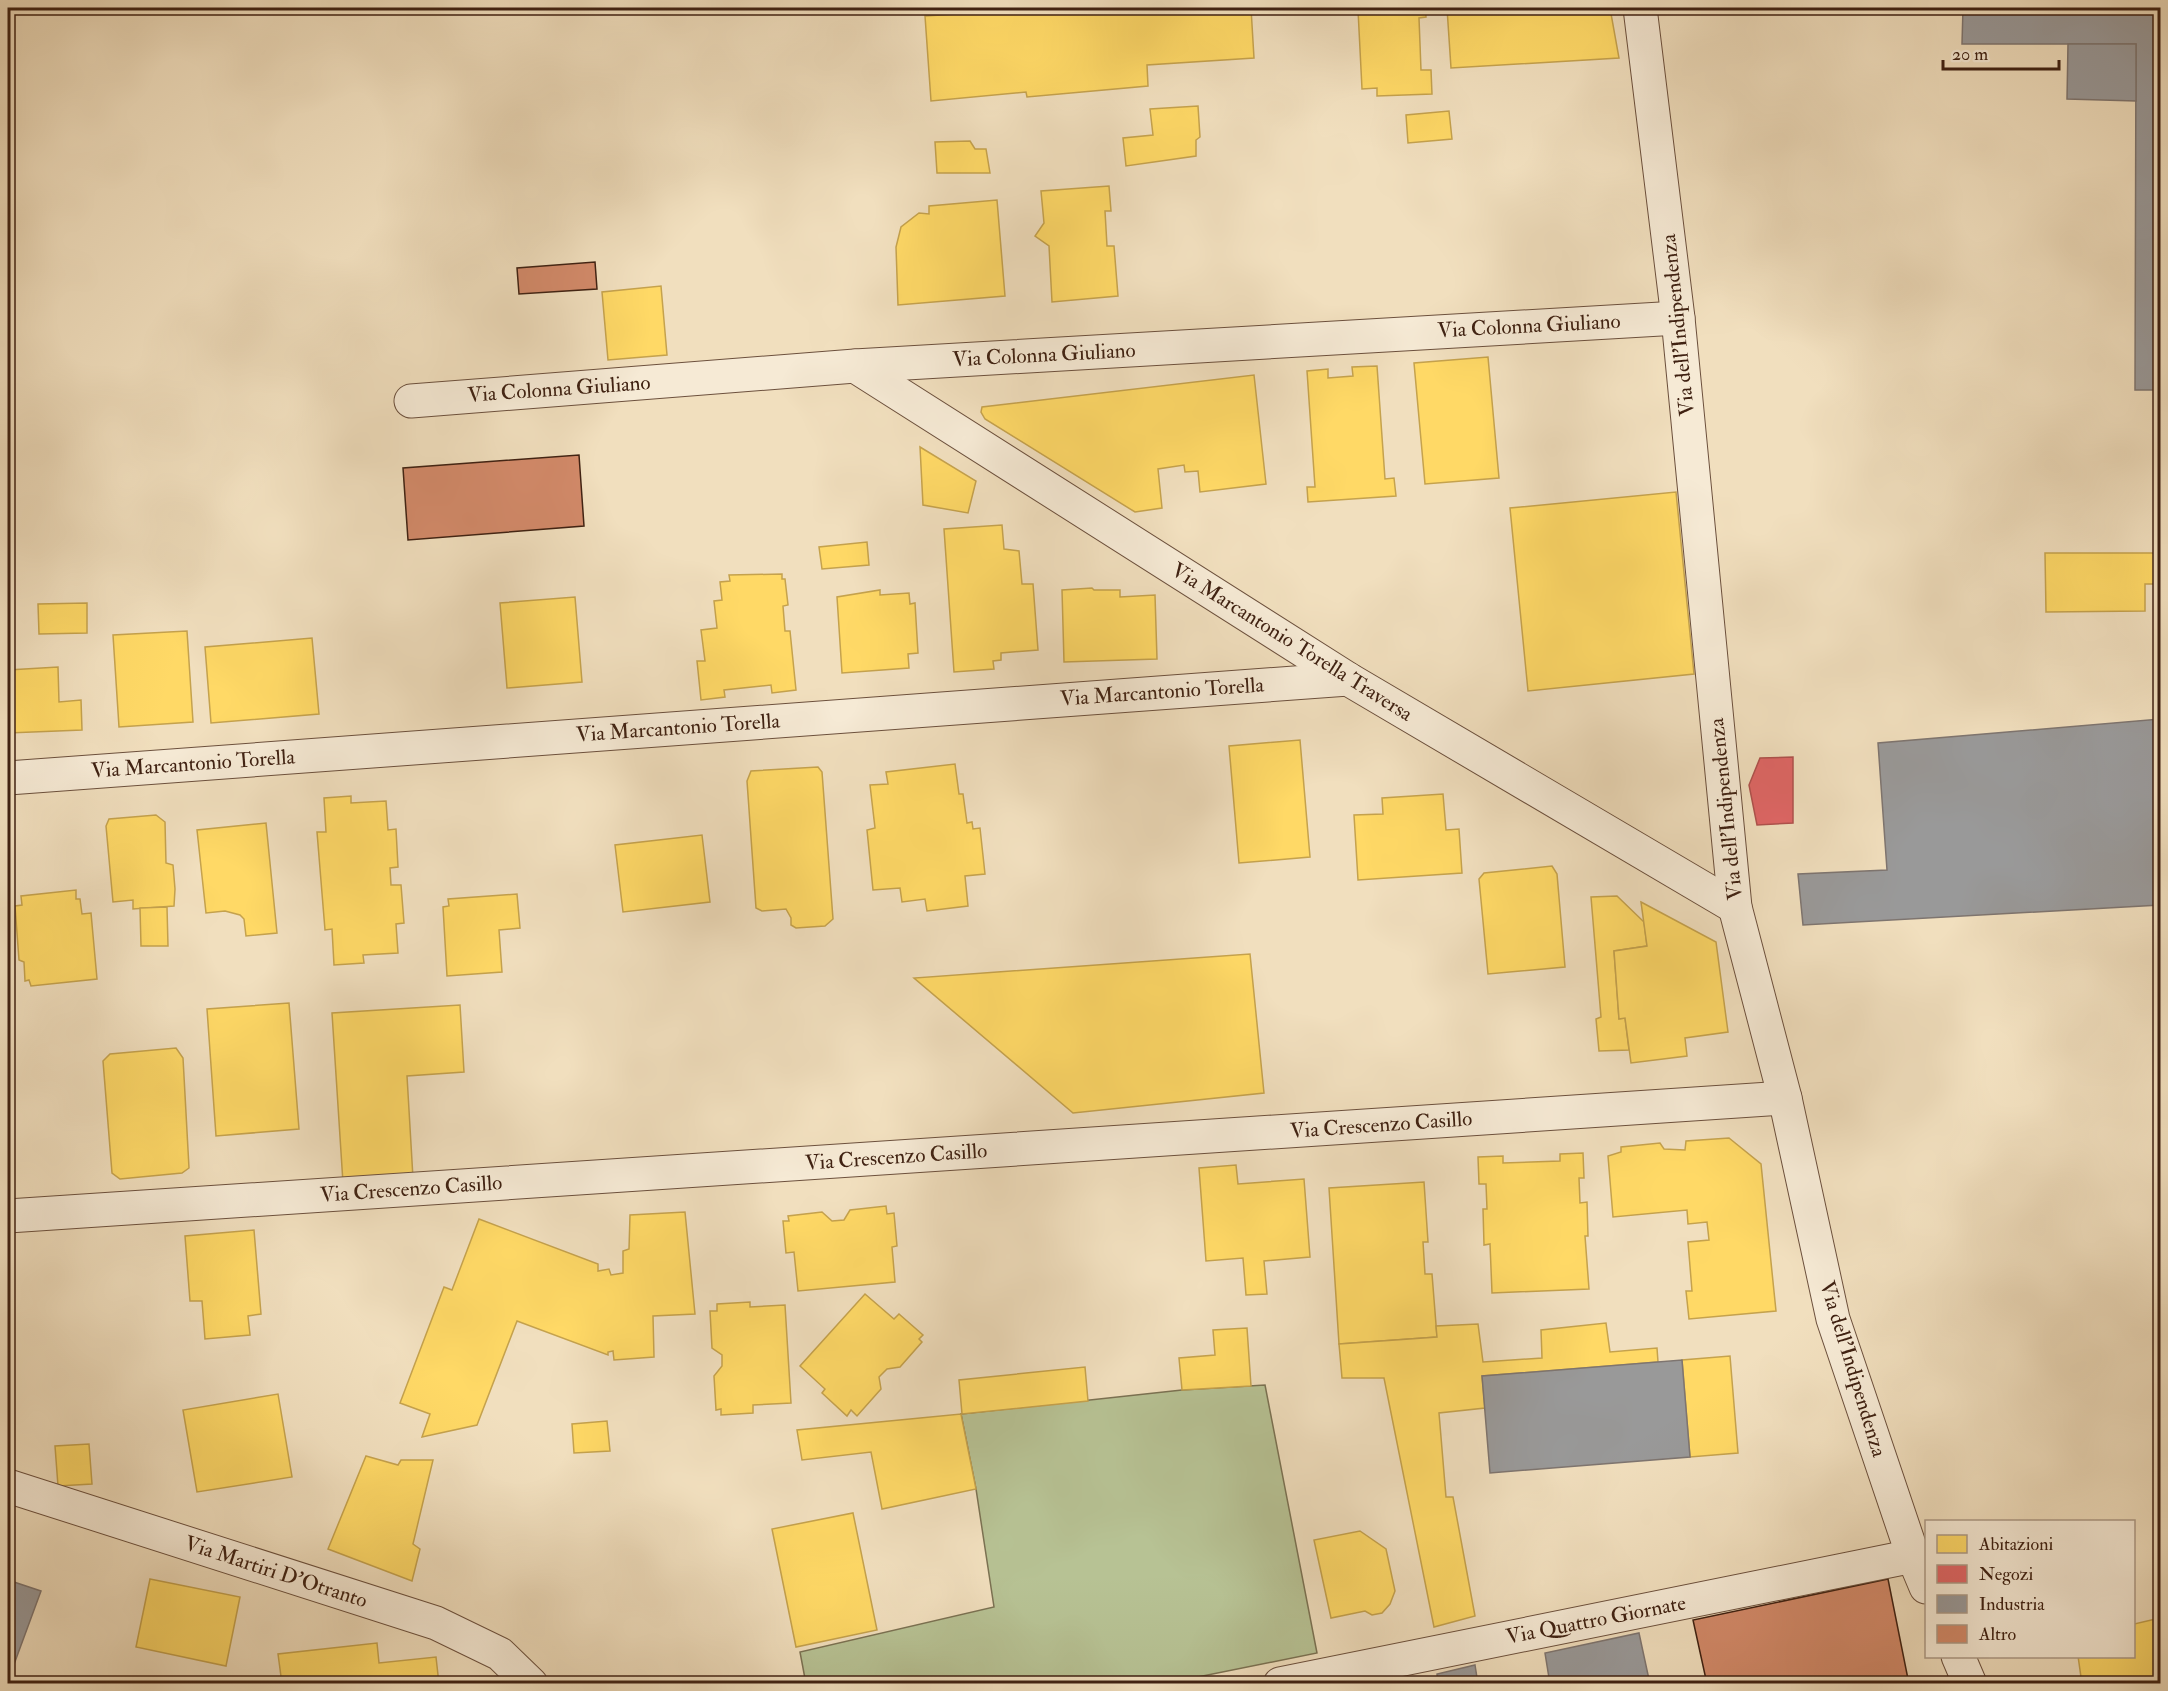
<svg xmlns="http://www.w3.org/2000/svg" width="2168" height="1691" font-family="'IM FELL Double Pica',serif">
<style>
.green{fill:#b7c294;stroke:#7b7253;stroke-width:1.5}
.homes{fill:#ffd966;stroke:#c5a24d;stroke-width:1.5}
.shops{fill:#e06666;stroke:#b0514d;stroke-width:1.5}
.industry{fill:#999;stroke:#7e7570;stroke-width:1.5}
.building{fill:#d38a6a;stroke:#3f2112;stroke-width:1.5}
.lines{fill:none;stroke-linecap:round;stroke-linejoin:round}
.minor-casing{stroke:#6c503d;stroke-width:35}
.minor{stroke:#f6ead5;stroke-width:33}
.labels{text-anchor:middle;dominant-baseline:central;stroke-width:6;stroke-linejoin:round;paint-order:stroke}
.street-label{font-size:21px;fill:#3f2112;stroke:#f6ead5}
</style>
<rect width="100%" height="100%" fill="#f1dfbe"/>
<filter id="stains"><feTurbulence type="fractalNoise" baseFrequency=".00333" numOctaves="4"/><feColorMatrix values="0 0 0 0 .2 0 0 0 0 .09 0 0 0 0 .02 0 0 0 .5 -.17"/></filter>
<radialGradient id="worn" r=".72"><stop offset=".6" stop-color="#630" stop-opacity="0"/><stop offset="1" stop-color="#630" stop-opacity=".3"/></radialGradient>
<!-- green -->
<path class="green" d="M1265 1385 1317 1653 1168 1683 806 1684 800 1652 994 1607 976 1489 961 1414 1182 1390Z"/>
<!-- homes -->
<g class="homes">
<path d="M1056 8H1251L1254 58 1147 65 1148 86 1027 97 1026 92 931 101 925 16Z"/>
<path d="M1394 8H1425L1426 17 1419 18 1421 70H1431L1432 94 1377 96V88L1362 89 1358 10Z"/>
<path d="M1447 8H1610L1619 58 1451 68Z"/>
<path d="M1198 106 1200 137 1196 140V156L1126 166 1123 138 1153 135 1150 109Z"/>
<path d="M1449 111 1452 139 1408 143 1406 115Z"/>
<path d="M970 141 975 149H986L990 173H937L935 142Z"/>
<path d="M1109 186 1111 211H1105L1107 246H1114L1118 296 1052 302 1049 246 1035 236 1044 223 1041 191Z"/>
<path d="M997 200 1005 296 898 305 896 247 901 227 919 213 929 214V206Z"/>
<path d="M661 286 667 355 608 360 602 292Z"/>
<path d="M1488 357 1499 478 1425 484 1414 363Z"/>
<path d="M1377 366 1385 479 1394 478 1396 496 1308 502 1307 487H1315L1307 371 1328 369V378L1353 376 1352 367Z"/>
<path d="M1254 375 1266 484 1200 492 1198 471 1185 472 1184 465 1158 469 1162 508 1135 512 985 419 981 412 982 407Z"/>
<path d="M920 447 976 481 968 513 923 505Z"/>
<path d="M1676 492 1694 674 1528 691 1510 508Z"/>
<path d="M1002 525 1004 549 1019 551 1022 584H1033L1038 650 1001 653V660L993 661 994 669 954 672 944 529Z"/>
<path d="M867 542 869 565 822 569 819 547Z"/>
<path d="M2045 553H2160V584H2145V611L2046 612Z"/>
<path d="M782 574V579H785L788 605 783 606 785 631H790L796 690 772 693 771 685 724 690 725 697 701 700 697 661H705L701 630 717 628 714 601 722 600 720 582 730 581 729 575Z"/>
<path d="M1092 588 1094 590H1120V597L1155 595 1157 659 1064 662 1062 590Z"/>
<path d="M880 590V595L909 593 910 604 915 603 918 653 908 654 909 668 842 673 837 597Z"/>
<path d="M575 597 582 682 507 688 500 603Z"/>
<path d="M87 603V633L39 634 38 604Z"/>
<path d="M187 631 193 722 119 727 113 635Z"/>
<path d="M312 638 319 714 211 723 205 647Z"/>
<path d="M58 667 59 702 81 700 82 730 8 733V670Z"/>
<path d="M1300 740 1310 857 1239 863 1229 746Z"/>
<path d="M955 764 959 794H963L967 823 972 822 973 829 980 828 985 874 965 876 968 906 927 911 925 899 902 902 900 888 873 890 867 830 875 828 870 785 888 784 886 772Z"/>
<path d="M818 767 822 772 833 919 825 926 796 928 791 925V918L786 909 762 911 756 908 747 781 751 771Z"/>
<path d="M1443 794 1446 830 1459 829 1462 873 1358 880 1354 815 1383 814 1382 798Z"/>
<path d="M351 796V803L386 801 388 830 396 829 398 867 390 868 391 885H401L404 923 396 924 398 953 363 955 364 963 334 965 332 929 325 930 317 832H326L324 798Z"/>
<path d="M156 815 165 822 166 863 173 865 175 889 174 906 133 909V900L113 902 106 826 109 819Z"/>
<path d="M266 823 277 933 246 936 244 919 240 915 225 911 206 913 197 830Z"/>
<path d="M702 835 710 902 623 912 615 845Z"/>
<path d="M1552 866 1557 874 1565 967 1488 974 1479 879 1484 873Z"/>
<path d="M76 890V899H80L82 914 91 913 97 979 31 986 29 980 25 981 24 962 19 960 15 906 22 905 21 896Z"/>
<path d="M517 894 520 928 499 930 502 972 447 976 443 907 449 906 448 899Z"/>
<path d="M1617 896 1644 922 1647 946 1614 951 1619 1019 1625 1018 1629 1050 1599 1051 1596 1019 1601 1017 1591 897Z"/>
<path d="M1641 902 1716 942 1728 1032 1685 1038 1687 1056 1631 1063 1625 1018 1619 1019 1614 951 1647 946Z"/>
<path d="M167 907 168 946H141L140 908Z"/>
<path d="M1250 954 1264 1093 1073 1113 914 978Z"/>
<path d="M289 1003 299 1129 216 1136 207 1009Z"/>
<path d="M460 1005 464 1072 407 1076 413 1178 343 1183 332 1013Z"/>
<path d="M176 1048 183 1058 189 1168 182 1173 120 1179 112 1173 103 1061 110 1054Z"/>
<path d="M1729 1138 1761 1164 1776 1311 1689 1319 1686 1291H1692L1688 1242 1709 1240 1707 1222 1688 1224 1687 1210 1613 1217 1608 1156 1621 1152V1147L1660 1143 1664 1149 1685 1150 1686 1141Z"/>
<path d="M1583 1153 1584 1178H1579L1580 1203 1587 1202 1588 1236H1585L1589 1289 1492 1293 1490 1244 1484 1245 1483 1209H1487L1486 1184H1479L1478 1157 1503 1156V1163L1560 1161V1154Z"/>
<path d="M1236 1165 1238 1184 1304 1179 1310 1257 1264 1261 1267 1294 1246 1295 1243 1258 1206 1261 1199 1168Z"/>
<path d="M1424 1182 1428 1242H1423L1425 1274H1432L1437 1337 1339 1344 1329 1188Z"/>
<path d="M886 1206 887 1214 894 1213 897 1246 892 1247 895 1282 798 1291 794 1252 786 1253 783 1221H789L788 1216 822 1212 832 1221 844 1220 850 1210Z"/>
<path d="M685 1212 695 1314 653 1316 654 1357 614 1360 613 1351 608 1352V1355L517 1321 477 1425 422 1437 430 1414 400 1403 444 1287 452 1290 479 1219 598 1264V1271L609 1269 611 1275 623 1273V1251L629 1249 630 1215Z"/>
<path d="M254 1230 261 1314 248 1316 250 1335 205 1339 202 1301H190L185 1236Z"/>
<path d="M865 1294 894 1319 899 1314 923 1335 919 1339 922 1342 900 1367 887 1369 879 1377 881 1389 857 1416 851 1410 847 1416 822 1393 825 1389 800 1366Z"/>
<path d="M750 1302V1307L785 1305 791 1403 753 1405V1413L721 1415V1409L716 1410 714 1376 722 1366V1355L712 1348 710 1311H717V1304Z"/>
<path d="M1606 1323 1610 1352 1657 1348 1658 1362 1482 1376 1485 1408 1439 1413 1446 1497H1453L1475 1616 1434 1627 1384 1378H1342L1339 1344 1437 1337 1436 1326 1478 1324 1483 1362 1542 1358 1541 1330Z"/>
<path d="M1247 1328 1251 1386 1182 1390 1179 1358 1215 1355 1213 1330Z"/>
<path d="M1730 1356 1738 1453 1690 1457 1682 1360Z"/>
<path d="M1085 1367 1088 1401 962 1414 959 1380Z"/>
<path d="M278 1394 292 1477 197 1492 183 1410Z"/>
<path d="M961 1414 976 1489 882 1509 871 1452 802 1460 797 1430Z"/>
<path d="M607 1421 610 1451 574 1453 572 1424Z"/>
<path d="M89 1444 92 1484 58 1486 55 1446Z"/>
<path d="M366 1456 398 1465 401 1460H433L413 1544 420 1549 412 1581 328 1549Z"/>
<path d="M853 1513 877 1630 796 1647 772 1529Z"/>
<path d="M1360 1531 1386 1549 1395 1591 1390 1604 1382 1613 1372 1615 1365 1611 1331 1618 1314 1540Z"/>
<path d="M150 1579 240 1597 226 1666 136 1647Z"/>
<path d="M2160 1618V1684H2082L2078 1656H2134V1624Z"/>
<path d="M377 1643 379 1663 436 1657 439 1684H282L278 1654Z"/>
</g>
<!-- shops -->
<path class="shops" d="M1793 757V823L1757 825 1749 785 1760 758Z"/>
<!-- industry -->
<g class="industry">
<path d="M1963 8H2160V390H2135L2136 44H1962Z"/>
<path d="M2068 44H2136V101L2067 99Z"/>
<path d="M2160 719V905L1803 925 1798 874 1887 870 1878 743Z"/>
<path d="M1682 1360 1690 1457 1490 1473 1482 1376Z"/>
<path d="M8 1580 41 1591 9 1678 8 1677Z"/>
<path d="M1639 1633 1650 1684H1550L1545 1653Z"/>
<path d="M1475 1665 1478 1684H1438L1437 1674Z"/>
</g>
<!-- building -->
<g class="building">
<path d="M595 262 597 289 519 294 517 268Z"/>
<path d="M579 455 584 526 408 540 403 468Z"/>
<path d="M1888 1579 1909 1684H1821L1820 1677 1789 1684H1707L1693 1620Z"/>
</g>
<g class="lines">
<!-- minor casing -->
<g class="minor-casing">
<g id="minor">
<path d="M1640 8 1678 318 1735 907 1785 1098 1833 1319 1913 1556 1926 1587"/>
<path d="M855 366 1348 679 1735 907"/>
<path d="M411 401 855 366 1678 318"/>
<path d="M8 778 1348 679"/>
<path d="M8 1216 1785 1098"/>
<path d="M8 1486 436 1623 500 1654 531 1684"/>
<path d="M1958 1656 1970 1684"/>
<path d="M1280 1684 1913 1556"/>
</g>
</g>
<!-- minor -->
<use href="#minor" class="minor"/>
</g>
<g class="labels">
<!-- street labels -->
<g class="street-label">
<text transform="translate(1678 325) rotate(-96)">Via dell'Indipendenza</text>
<text transform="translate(1529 326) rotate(-3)">Via Colonna Giuliano</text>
<text transform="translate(1044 355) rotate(-3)">Via Colonna Giuliano</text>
<text transform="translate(559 389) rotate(-4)">Via Colonna Giuliano</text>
<text transform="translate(1292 642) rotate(32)">Via Marcantonio Torella Traversa</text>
<text transform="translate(1162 692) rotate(-4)">Via Marcantonio Torella</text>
<text transform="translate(678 728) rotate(-4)">Via Marcantonio Torella</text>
<text transform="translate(193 764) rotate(-4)">Via Marcantonio Torella</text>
<text transform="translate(1726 809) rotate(-96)">Via dell'Indipendenza</text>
<text transform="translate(1381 1125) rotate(-4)">Via Crescenzo Casillo</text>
<text transform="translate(896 1157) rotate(-4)">Via Crescenzo Casillo</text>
<text transform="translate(411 1189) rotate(-4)">Via Crescenzo Casillo</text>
<text transform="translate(1853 1369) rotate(73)">Via dell'Indipendenza</text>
<text transform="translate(276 1572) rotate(18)">Via Martiri D'Otranto</text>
<text transform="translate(1596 1620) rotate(-11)">Via Quattro Giornate</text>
</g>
</g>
<!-- margin -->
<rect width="2168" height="1691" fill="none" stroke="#f1dfbe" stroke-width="30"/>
<rect x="9" y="9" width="2150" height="1673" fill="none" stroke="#3f2112" stroke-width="3"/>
<rect x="15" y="15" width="2138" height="1661" fill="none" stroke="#3f2112" stroke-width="1.5"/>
<!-- legend -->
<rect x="1925" y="1520" width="210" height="138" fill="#f6ead5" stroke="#ad9a87" stroke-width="1.5"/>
<rect x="1937" y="1535" width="30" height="18" fill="#ffd966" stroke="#ad9a87" stroke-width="1.5"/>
<text x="1979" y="1550" font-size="18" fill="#3f2112">Abitazioni</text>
<rect x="1937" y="1565" width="30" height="18" fill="#e06666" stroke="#ad9a87" stroke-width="1.5"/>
<text x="1979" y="1580" font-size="18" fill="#3f2112">Negozi</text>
<rect x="1937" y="1595" width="30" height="18" fill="#999999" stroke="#ad9a87" stroke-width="1.5"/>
<text x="1979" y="1610" font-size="18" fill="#3f2112">Industria</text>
<rect x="1937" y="1625" width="30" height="18" fill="#d38a6a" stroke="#ad9a87" stroke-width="1.5"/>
<text x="1979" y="1640" font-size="18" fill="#3f2112">Altro</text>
<!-- scale -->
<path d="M1943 60v9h116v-9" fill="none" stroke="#3f2112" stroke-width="3"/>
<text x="1952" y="60" font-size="18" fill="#3f2112" stroke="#f6ead5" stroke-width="4.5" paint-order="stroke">20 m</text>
<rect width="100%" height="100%" filter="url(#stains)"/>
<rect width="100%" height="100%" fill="url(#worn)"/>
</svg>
